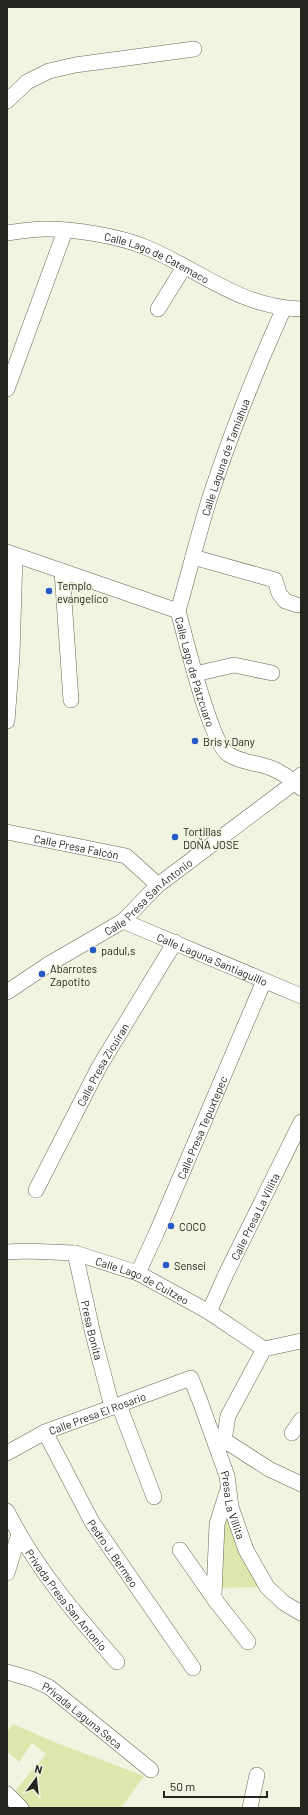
<svg xmlns="http://www.w3.org/2000/svg" width="308" height="1815" font-family="Barlow,sans-serif">
<style>
.green{fill:#dfe6ab}
.lines{fill:none;stroke-linecap:round;stroke-linejoin:round}
.minor-casing{stroke:#666857;stroke-width:16}
.minor{stroke:#fff;stroke-width:15}
.poi-dot{fill:#2659c6;stroke:#f1f4e0;stroke-width:1.5}
.labels{text-anchor:middle;dominant-baseline:central;stroke-width:3;stroke-linejoin:round;paint-order:stroke}
.street-label{font-size:11px;fill:#24251e;stroke:#f1f4e0}
.poi-label{font-size:11px;fill:#24251e;stroke:#f1f4e0;text-anchor:start}
</style>
<rect width="100%" height="100%" fill="#f1f4e0"/>
<!-- green -->
<g class="green">
<path d="M227 1505 263 1587 218 1588 219 1561Z"/>
<path d="M13 1724 54 1742 144 1776 121 1808H30L16 1790 46 1754 32 1743 19 1762 7 1751V1732Z"/>
</g>
<g class="lines">
<!-- minor casing -->
<g class="minor-casing">
<g id="minor">
<path d="M7 101 27 82 49 71 75 65 194 49"/>
<path id="s1" d="M7 233C20 231 33 229 46 229 74 229 119 236 145 247 199 269 238 307 301 309"/>
<path d="M158 309 184 267"/>
<path d="M7 389 65 231"/>
<path d="M7 552 178 611"/>
<path d="M193 557 275 580 279 593 285 601 297 605"/>
<path d="M62 571 71 700"/>
<path id="s2" d="M178 611C189 573 198 535 210 497 231 433 256 370 284 308"/>
<path id="s3" d="M178 611C185 636 210 742 228 754 241 763 256 762 271 768 282 772 292 780 301 788"/>
<path d="M195 674 234 665 272 673"/>
<path d="M7 721 12 656 15 556"/>
<path id="s4" d="M7 832 126 856 158 885"/>
<path id="s5" d="M123 921 301 996"/>
<path id="s6" d="M7 992 49 964 123 921 158 885 295 782 301 775"/>
<path id="s7" d="M36 1190 99 1067 175 942"/>
<path id="s8" d="M7 1252 26 1251 75 1253 138 1273 209 1312 264 1349"/>
<path id="s9" d="M75 1253 93 1334 112 1407"/>
<path id="s10" d="M138 1273 156 1234 264 981"/>
<path id="s11" d="M209 1312 226 1274 301 1122"/>
<path d="M264 1349 301 1341"/>
<path d="M119 1405 154 1497"/>
<path id="s12" d="M45 1432 92 1522 193 1668"/>
<path d="M292 1433 301 1420"/>
<path d="M224 1440 269 1469 301 1484"/>
<path d="M218 1451 224 1440 228 1416 264 1349"/>
<path id="s13" d="M7 1453 45 1432 191 1378 200 1401 227 1476 231 1507 246 1550 267 1587 284 1603 301 1613"/>
<path d="M227 1492 217 1524 214 1595 215 1600 248 1642"/>
<path id="s14" d="M7 1511C35 1567 76 1615 117 1662"/>
<path d="M180 1550 215 1600"/>
<path d="M7 1573 19 1534"/>
<path id="s15" d="M7 1672 31 1679 49 1687 151 1770"/>
<path d="M7 1794 21 1808"/>
<path d="M250 1808 257 1775"/>
</g>
</g>
<!-- minor -->
<use href="#minor" class="minor"/>
</g>
<!-- markers -->
<g class="poi-dot">
<circle cx="49" cy="591" r="4"/>
<circle cx="195" cy="741" r="4"/>
<circle cx="175" cy="837" r="4"/>
<circle cx="93" cy="950" r="4"/>
<circle cx="42" cy="974" r="4"/>
<circle cx="171" cy="1226" r="4"/>
<circle cx="166" cy="1265" r="4"/>
</g>
<g class="labels">
<!-- street labels -->
<g class="street-label">
<text stroke="none"><textPath href="#s1" startOffset="155">Calle Lago de Catemaco</textPath></text>
<text stroke="none"><textPath href="#s2" startOffset="161">Calle Laguna de Tamiahua</textPath></text>
<text stroke="none"><textPath href="#s3" startOffset="63">Calle Lago de Pátzcuaro</textPath></text>
<text stroke="none"><textPath href="#s4" startOffset="71">Calle Presa Falcón</textPath></text>
<text stroke="none"><textPath href="#s6" startOffset="171">Calle Presa San Antonio</textPath></text>
<text stroke="none"><textPath href="#s5" startOffset="97">Calle Laguna Santiaguillo</textPath></text>
<text stroke="none"><textPath href="#s7" startOffset="142">Calle Presa Zicuiran</textPath></text>
<text stroke="none"><textPath href="#s10" startOffset="159">Calle Presa Tepuxtepec</textPath></text>
<text stroke="none"><textPath href="#s11" startOffset="106">Calle Presa La Villita</textPath></text>
<text stroke="none"><textPath href="#s8" startOffset="141">Calle Lago de Cuitzeo</textPath></text>
<text stroke="none"><textPath href="#s9" startOffset="79">Presa Bonita</textPath></text>
<text stroke="none"><textPath href="#s13" startOffset="99">Calle Presa El Rosario</textPath></text>
<text stroke="none"><textPath href="#s13" startOffset="333">Presa La Villita</textPath></text>
<text stroke="none"><textPath href="#s12" startOffset="139">Pedro J. Bermeo</textPath></text>
<text stroke="none"><textPath href="#s14" startOffset="107">Privada Presa San Antonio</textPath></text>
<text stroke="none"><textPath href="#s15" startOffset="88">Privada Laguna Seca</textPath></text>
</g>
<!-- poi labels -->
<g class="poi-label">
<text x="57" y="585">Templo<tspan x="57" dy="13">evangelico</tspan></text>
<text x="203" y="741">Bris y Dany</text>
<text x="183" y="831">Tortillas<tspan x="183" dy="13">DOÑA JOSE</tspan></text>
<text x="101" y="950">padul,s</text>
<text x="50" y="968">Abarrotes<tspan x="50" dy="13">Zapotito</tspan></text>
<text x="179" y="1226">COCO</text>
<text x="174" y="1265">Sensei</text>
</g>
</g>
<!-- border -->
<rect width="308" height="1815" fill="none" stroke="#24251e" stroke-width="16"/>
<!-- north arrow -->
<g transform="translate(36 1779) rotate(15)" stroke="#f1f4e0" stroke-width="3" paint-order="stroke">
<path d="M0-3L7 15L0 10L-7 15Z" fill="#24251e"/>
<text y="-6" font-size="11" font-weight="bold" text-anchor="middle" fill="#24251e">N</text>
</g>
<!-- scale -->
<path d="M164 1791v6h103v-6" fill="none" stroke="#24251e" stroke-width="2"/>
<text x="170" y="1791" font-size="12" fill="#24251e" stroke="#f1f4e0" stroke-width="3" paint-order="stroke">50 m</text>
</svg>
